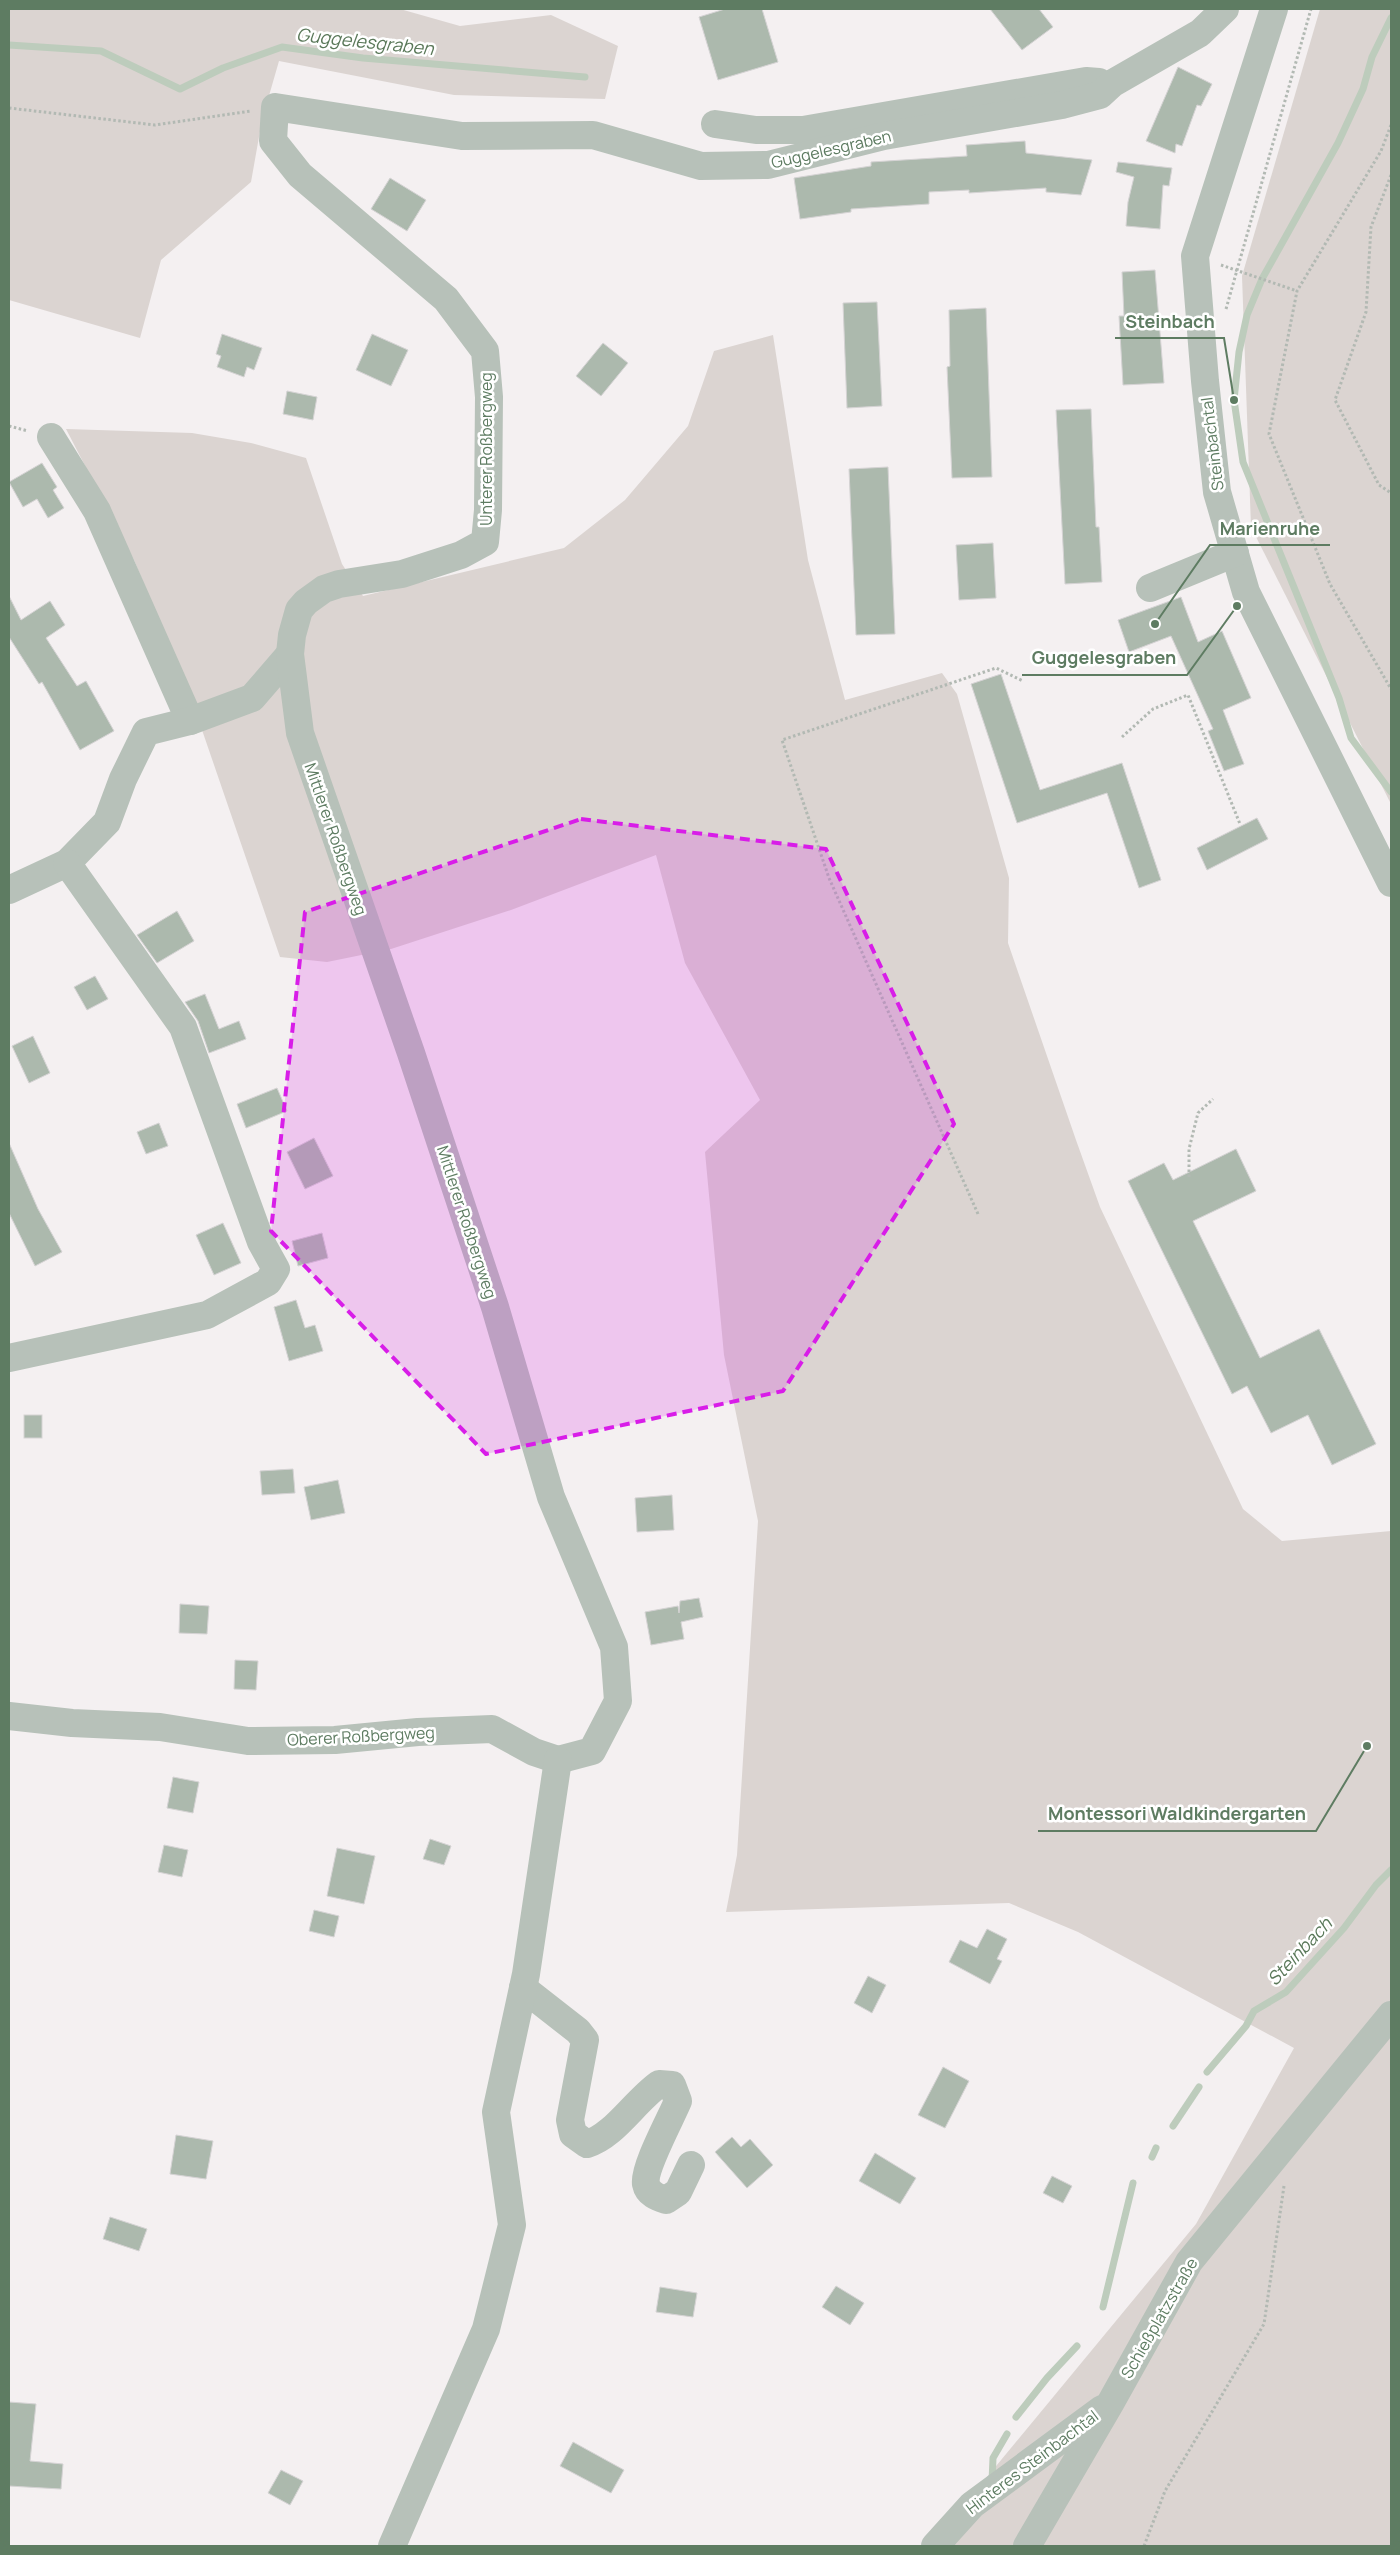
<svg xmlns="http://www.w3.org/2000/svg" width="1400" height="2555" font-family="Manrope,sans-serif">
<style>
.green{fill:#dbd4d1}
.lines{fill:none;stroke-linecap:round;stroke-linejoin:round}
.stream{stroke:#bdccbc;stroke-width:7}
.building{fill:#acb9ad;stroke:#d5d3d4}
.path{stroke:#b2b9b3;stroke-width:3;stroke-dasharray:2.5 2.5;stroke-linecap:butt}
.minor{stroke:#b7c1b9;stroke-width:28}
.marked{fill:#d81de8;fill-opacity:0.2;stroke:#d81de8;stroke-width:4;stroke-dasharray:10 6;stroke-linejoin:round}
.labels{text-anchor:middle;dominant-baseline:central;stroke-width:5;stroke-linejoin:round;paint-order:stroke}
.street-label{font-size:16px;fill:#5e7c62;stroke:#fff}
.water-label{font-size:18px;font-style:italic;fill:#5a7859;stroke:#fff}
.leader{fill:none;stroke:#5e7c62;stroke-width:2}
.callout-dot{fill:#5e7c62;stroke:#fff;stroke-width:2}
.callout-label{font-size:18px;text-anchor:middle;font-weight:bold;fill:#5e7c62;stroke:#fff;stroke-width:5;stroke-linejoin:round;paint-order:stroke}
</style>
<rect width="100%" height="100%" fill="#f4f0f1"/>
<!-- green -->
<g class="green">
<path d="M9 9H400L460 26 551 15 618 46 605 99 454 95 279 61 262 120 251 182 161 260 140 338 9 300Z"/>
<path d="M1320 9H1391V804L1251 527 1242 276Z"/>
<path d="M773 335 808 560 845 700 942 673 957 694 1009 878 1008 943 1076 1140 1100 1207 1243 1509 1282 1541 1391 1531V2546H930L1196 2224 1294 2048 1078 1932 1009 1903 726 1912 737 1855 758 1521 724 1355 705 1152 760 1100 685 963 656 855 511 910 391 949 327 962 280 957 190 695 134 560 66 429 192 433 251 443 306 458 342 564 363 596 564 548 625 500 688 426 714 351Z"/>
</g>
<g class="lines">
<!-- stream -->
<g class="stream">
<path d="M1391 18 1372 57 1363 89 1338 143 1262 279 1247 315 1239 352 1234 400 1243 462 1339 698 1351 738 1391 792"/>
<path d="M9 45 101 51 180 89 223 68 282 47 363 58 585 77"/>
<path d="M1207 2072 1246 2026 1254 2011 1286 1992 1344 1928 1376 1885 1391 1870"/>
<path d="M1173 2126 1199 2087"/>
<path d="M1152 2157 1156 2148"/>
<path d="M1103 2307 1133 2183"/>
<path d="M1016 2417 1047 2378 1077 2346"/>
<path d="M992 2482 993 2458 1007 2434"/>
</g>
</g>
<!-- building -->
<g class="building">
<path d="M725 9H762L778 62 718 80 699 17Z"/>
<path d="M990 9H1039L1053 27 1022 50Z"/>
<path d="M1178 67 1212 84 1201 106 1197 105 1182 146 1176 144 1175 153 1146 141Z"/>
<path d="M1025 141 1026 153 1092 160 1081 195 1046 192V188L969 193V190L929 192V204L851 209V212L800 219 794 178 871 166V162L967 156 966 145Z"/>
<path d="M1118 162 1172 168 1169 186 1163 185 1160 229 1126 226 1128 202 1134 177 1116 172Z"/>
<path d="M390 178 426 200 407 231 371 209Z"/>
<path d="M1155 270 1164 383 1123 385 1119 316H1124L1122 272Z"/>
<path d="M877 302 882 406 847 408 843 303Z"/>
<path d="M986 308 992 477 952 478 947 367 950 366 949 310Z"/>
<path d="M222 334 262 348 254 370 247 367 244 377 217 367 221 356 216 354Z"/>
<path d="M372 334 408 350 391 386 356 370Z"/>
<path d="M603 343 628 363 601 396 576 376Z"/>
<path d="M287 391 317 397 313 420 283 414Z"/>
<path d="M1091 409 1096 527H1099L1102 582 1065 584 1056 410Z"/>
<path d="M42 463 57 487 53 490 64 508 48 518 37 499 23 507 9 482Z"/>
<path d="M888 467 895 634 856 635 849 469Z"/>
<path d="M993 543 996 598 959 600 956 545Z"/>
<path d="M9 596 21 620 50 601 65 625 46 638 77 686 86 681 114 731 80 750 42 682 39 684 9 637Z"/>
<path d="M1181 597 1198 642 1222 631 1251 698 1223 710 1244 764 1224 771 1208 731 1213 729 1171 636 1129 652 1118 620Z"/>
<path d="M1001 674 1040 790 1122 763 1161 880 1139 888 1107 793 1017 823 971 684Z"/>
<path d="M1257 818 1268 839 1207 870 1197 848Z"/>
<path d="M177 911 194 941 157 963 137 935Z"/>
<path d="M95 976 108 999 87 1010 74 987Z"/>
<path d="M205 994 219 1029 239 1021 246 1039 209 1053 198 1021 185 1002Z"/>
<path d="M33 1036 50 1073 29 1083 12 1046Z"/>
<path d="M277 1088 287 1111 246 1128 237 1104Z"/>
<path d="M159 1123 168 1146 146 1154 137 1132Z"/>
<path d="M314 1138 333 1176 305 1189 287 1152Z"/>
<path d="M9 1143 38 1209 62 1252 35 1266 9 1213Z"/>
<path d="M1236 1149 1256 1191 1193 1221 1260 1358 1319 1329 1376 1444 1332 1465 1308 1415 1271 1433 1247 1386 1232 1394 1128 1181 1164 1163 1173 1180Z"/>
<path d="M223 1223 241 1263 214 1275 196 1235Z"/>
<path d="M322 1233 328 1258 298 1266 292 1241Z"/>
<path d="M296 1300 305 1328 315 1325 323 1351 289 1361 274 1307Z"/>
<rect x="24" y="1415" width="18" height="23"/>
<path d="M293 1469 295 1493 262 1495 260 1471Z"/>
<path d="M338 1480 345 1513 311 1520 304 1487Z"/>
<path d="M672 1495 674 1530 637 1532 635 1498Z"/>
<path d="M699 1598 703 1617 681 1622 684 1639 651 1645 645 1612 678 1606 679 1613 680 1601Z"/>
<path d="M180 1604 209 1606 207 1634 179 1633Z"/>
<path d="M235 1660 258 1661 256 1690 234 1689Z"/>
<path d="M173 1777 199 1782 193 1813 167 1808Z"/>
<path d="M430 1839 451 1846 444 1865 423 1859Z"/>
<path d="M164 1845 188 1850 182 1877 158 1872Z"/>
<path d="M337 1848 375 1856 364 1904 327 1896Z"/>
<path d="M314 1910 339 1916 334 1937 309 1931Z"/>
<path d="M987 1929 1007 1939 997 1959 1002 1961 990 1984 949 1962 960 1940 977 1948Z"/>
<path d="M868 1976 886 1985 872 2013 854 2003Z"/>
<path d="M943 2067 969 2081 945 2128 918 2115Z"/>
<path d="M176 2135 213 2141 206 2179 170 2174Z"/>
<path d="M732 2137 741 2147 750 2139 773 2165 747 2188 715 2152Z"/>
<path d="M875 2153 916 2178 900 2204 859 2181Z"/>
<path d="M1052 2176 1072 2186 1063 2203 1043 2193Z"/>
<path d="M110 2217 147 2229 139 2251 103 2239Z"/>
<path d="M836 2286 864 2303 850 2325 822 2307Z"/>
<path d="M660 2287 697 2293 693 2317 656 2312Z"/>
<path d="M9 2402 36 2404 30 2461 63 2464 61 2489 9 2486Z"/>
<path d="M573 2442 624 2470 611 2493 560 2466Z"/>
<path d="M281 2470 303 2481 290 2505 268 2493Z"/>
</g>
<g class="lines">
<!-- path -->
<g class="path">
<path d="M9 108 155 125 251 111"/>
<path d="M1391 125 1381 151 1297 291 1269 434 1330 584 1391 689"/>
<path d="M1391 175 1371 227 1366 312 1335 400 1379 485 1391 493"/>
<path d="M1221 265 1297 291"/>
<path d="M1226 309 1311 9"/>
<path d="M9 426 28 431"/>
<path d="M1122 737 1153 709 1188 695 1240 824"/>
<path d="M1189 1177V1149L1198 1113 1213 1099"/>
<path d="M978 1214 829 878 782 740 996 668 1023 681"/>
<path d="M1144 2546 1165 2491 1264 2324 1284 2186"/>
</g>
<!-- minor -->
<g class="minor">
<path d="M1274 9 1195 256 1205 381 1217 492 1246 592 1391 883"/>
<path d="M715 124 756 130H803L1086 81 1099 82"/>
<path d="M51 437 97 511 190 721"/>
<path d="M1150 588 1235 553"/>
<path d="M9 890 67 863 107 822 123 779 146 732 190 721 252 698 290 654"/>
<path d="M9 1358 207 1315 268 1282 276 1269 261 1242 183 1027 67 863"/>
<path d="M9 1716 72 1723 160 1727 248 1741 335 1740 418 1732 492 1729 534 1752 558 1760"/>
<path d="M558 1760 592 1751 618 1701 614 1647 551 1497 495 1307 411 1053 300 733 290 654 292 635 299 610 306 602 324 589 339 584 402 574 461 555 485 542 488 510 489 397 485 351 446 299 300 175 273 141 275 107 462 136 593 135 701 166 768 165 884 136 1062 105 1100 95 1113 83 1200 33 1225 9"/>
<path d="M523 1988 578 2031 585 2040 570 2120 573 2134 587 2144C614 2136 634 2102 659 2084L672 2085 678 2101C671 2118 643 2169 646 2184 648 2194 657 2197 666 2200L678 2192 691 2165"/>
<path d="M392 2546 486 2329 512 2225 496 2112 526 1974 558 1760"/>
<path d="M935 2546 972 2505 1102 2409"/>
<path d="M1027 2546 1111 2402 1189 2262 1391 2015"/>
</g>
</g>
<!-- marked area -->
<path class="marked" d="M581 819 826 849 954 1124 783 1391 486 1454 271 1231 305 912Z"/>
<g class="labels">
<!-- street labels -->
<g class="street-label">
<text transform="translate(831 149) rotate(-13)">Guggelesgraben</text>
<text transform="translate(1212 444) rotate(-97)">Steinbachtal</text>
<text transform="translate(486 449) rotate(-90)">Unterer Roßbergweg</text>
<text transform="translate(336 839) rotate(71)">Mittlerer Roßbergweg</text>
<text transform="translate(467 1222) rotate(72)">Mittlerer Roßbergweg</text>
<text transform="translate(361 1736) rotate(-3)">Oberer Roßbergweg</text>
<text transform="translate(1159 2318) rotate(-60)">Schießplatzstraße</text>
<text transform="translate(1032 2462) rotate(-37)">Hinteres Steinbachtal</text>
</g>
<!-- water labels -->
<g class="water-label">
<text transform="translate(365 41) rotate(6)">Guggelesgraben</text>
<text transform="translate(1299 1951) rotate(-47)">Steinbach</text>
</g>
</g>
<!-- callouts -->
<path class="leader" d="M1234 400L1224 338H1115M1155 624L1210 545H1330M1237 606L1187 675H1022M1367 1746L1316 1831H1038"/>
<g class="callout-dot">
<circle cx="1234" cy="400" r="5"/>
<circle cx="1155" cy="624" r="5"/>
<circle cx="1237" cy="606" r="5"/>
<circle cx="1367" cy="1746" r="5"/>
</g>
<g class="callout-label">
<text x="1170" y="328">Steinbach</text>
<text x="1270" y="535">Marienruhe</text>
<text x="1104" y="664">Guggelesgraben</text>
<text x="1177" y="1820">Montessori Waldkindergarten</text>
</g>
<!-- border -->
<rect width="1400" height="2555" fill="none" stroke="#5e7c62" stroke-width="20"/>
</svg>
